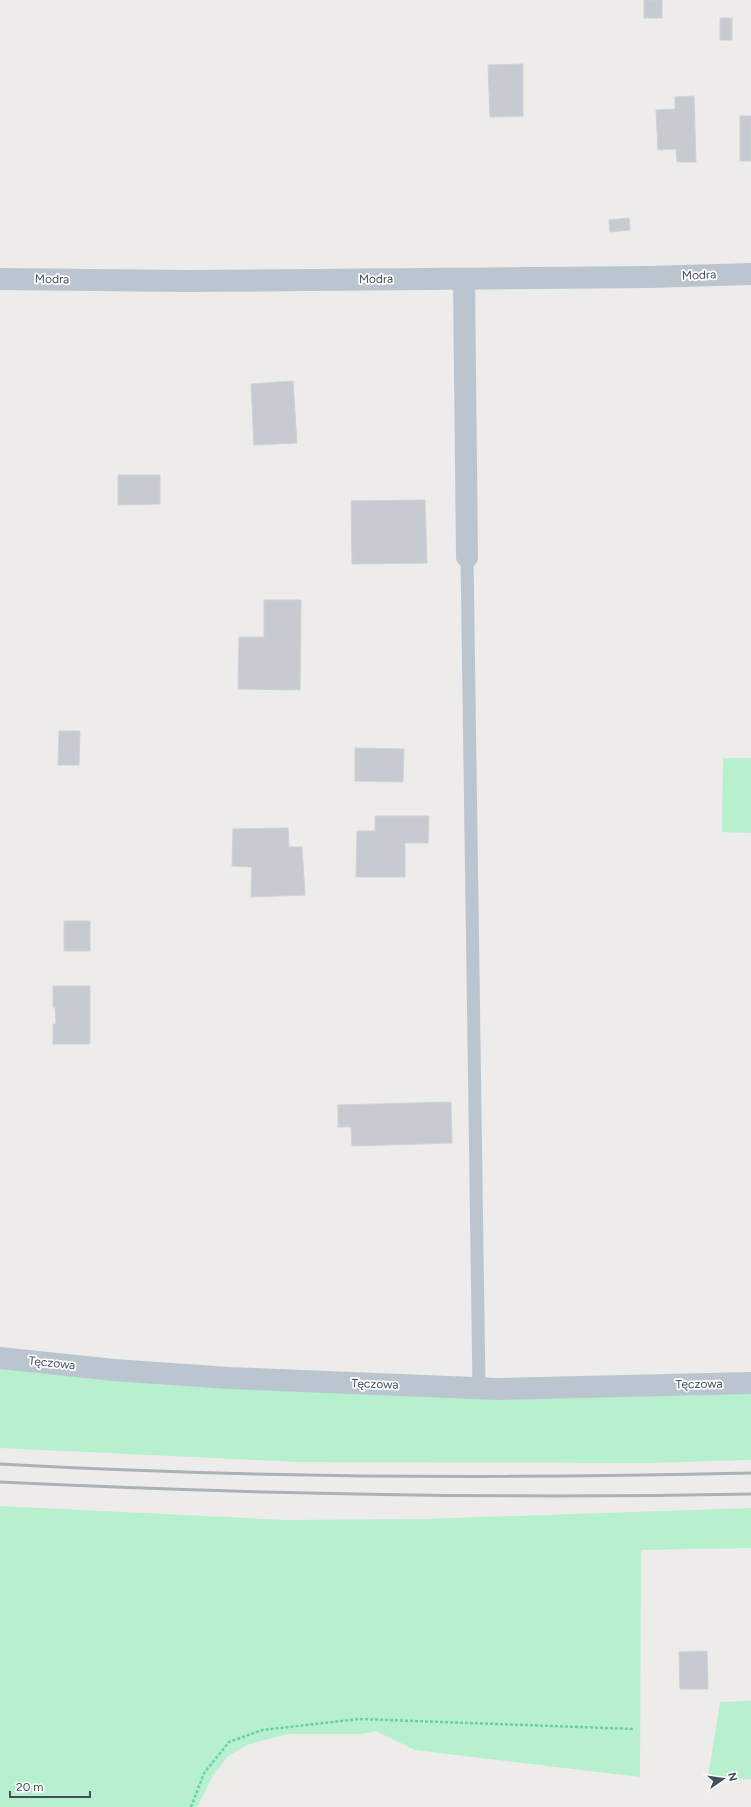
<svg xmlns="http://www.w3.org/2000/svg" width="751" height="1807" font-family="Figtree,sans-serif">
<style>
.green{fill:#b6f0cf}
.building{fill:#c8cad1;stroke:#cfd1d8}
.lines{fill:none;stroke-linecap:round;stroke-linejoin:round}
.path{stroke:#6ccfa3;stroke-width:2.5;stroke-dasharray:3 2;stroke-linecap:butt}
.lane{stroke:#bbc5cf;stroke-width:13}
.street{stroke:#bbc5cf;stroke-width:22}
.rail{stroke:#adb0b6;stroke-width:3}
.labels{text-anchor:middle;dominant-baseline:central;stroke-width:3.5;stroke-linejoin:round;paint-order:stroke}
.street-label{font-size:12px;fill:#434e59;stroke:#fff}
</style>
<rect width="100%" height="100%" fill="#eeebeb"/>
<!-- green -->
<g class="green">
<path d="M723 758H751V833L722 832Z"/>
<path d="M0 1365 751 1391V1460L644 1463 299 1462 0 1448Z"/>
<path d="M0 1506 286 1520 424 1519 751 1508V1548L641 1550 640 1777 415 1750 376 1731 362 1734H288L247 1745 228 1756 213 1776 197 1807H0Z"/>
<path d="M751 1701V1779L708 1778 720 1702Z"/>
</g>
<!-- building -->
<g class="building">
<rect x="644" y="0" width="18" height="18"/>
<rect x="720" y="18" width="12" height="22"/>
<path d="M523 64V116L490 117 488 65Z"/>
<path d="M694 96 696 162H677L676 149 658 150 656 110 675 109V97Z"/>
<rect x="740" y="116" width="11" height="45"/>
<path d="M629 218 630 230 610 232 609 220Z"/>
<path d="M293 381 297 443 254 445 251 384Z"/>
<path d="M118 475H160V504L118 505Z"/>
<path d="M425 500 427 563 352 564 351 501Z"/>
<path d="M264 600H301L300 690 238 689 239 637H264Z"/>
<path d="M59 731H80L79 765H58Z"/>
<path d="M355 748 404 749 403 782 355 781Z"/>
<path d="M375 816H429L428 843H405V877H356L357 831H375Z"/>
<path d="M288 828 289 847H302L305 895 251 897 252 867 232 866 233 829Z"/>
<rect x="64" y="921" width="26" height="30"/>
<path d="M53 986H90V1044H53V1024H56L55 1007H53Z"/>
<path d="M451 1102 452 1143 352 1146 351 1127H338V1105Z"/>
<path d="M707 1651 708 1689H680L679 1652Z"/>
</g>
<g class="lines">
<!-- path -->
<path class="path" d="M191 1807 204 1773 229 1742 262 1730 359 1719 635 1729"/>
<!-- lane -->
<path class="lane" d="M467 557 479 1388"/>
<!-- street -->
<g class="street">
<path d="M0 279 186 281 649 277 751 274"/>
<path d="M464 279 467 557"/>
<path d="M0 1358 114 1370 229 1378 498 1389 751 1383"/>
</g>
<!-- rail -->
<g class="rail">
<path d="M0 1464C250 1478 501 1479 751 1473"/>
<path d="M0 1482C250 1494 500 1499 751 1494"/>
</g>
</g>
<g class="labels">
<!-- street labels -->
<g class="street-label">
<text transform="translate(699 275) rotate(-2)">Modra</text>
<text transform="translate(52 279) rotate(1)">Modra</text>
<text transform="translate(376 279) rotate(-1)">Modra</text>
<text transform="translate(52 1363) rotate(6)">Tęczowa</text>
<text transform="translate(375 1384) rotate(2)">Tęczowa</text>
<text transform="translate(699 1384) rotate(-1)">Tęczowa</text>
</g>
</g>
<!-- north arrow -->
<g transform="translate(723 1779) rotate(77)" stroke="#ffffff" stroke-width="3" paint-order="stroke">
<path d="M0-3L7 15L0 10L-7 15Z" fill="#434e59"/>
<text y="-6" font-size="11" font-weight="bold" text-anchor="middle" fill="#434e59">N</text>
</g>
<!-- scale -->
<path d="M10 1791v6h80v-6" fill="none" stroke="#434e59" stroke-width="2"/>
<text x="16" y="1791" font-size="12" fill="#434e59" stroke="#ffffff" stroke-width="3" paint-order="stroke">20 m</text>
</svg>
